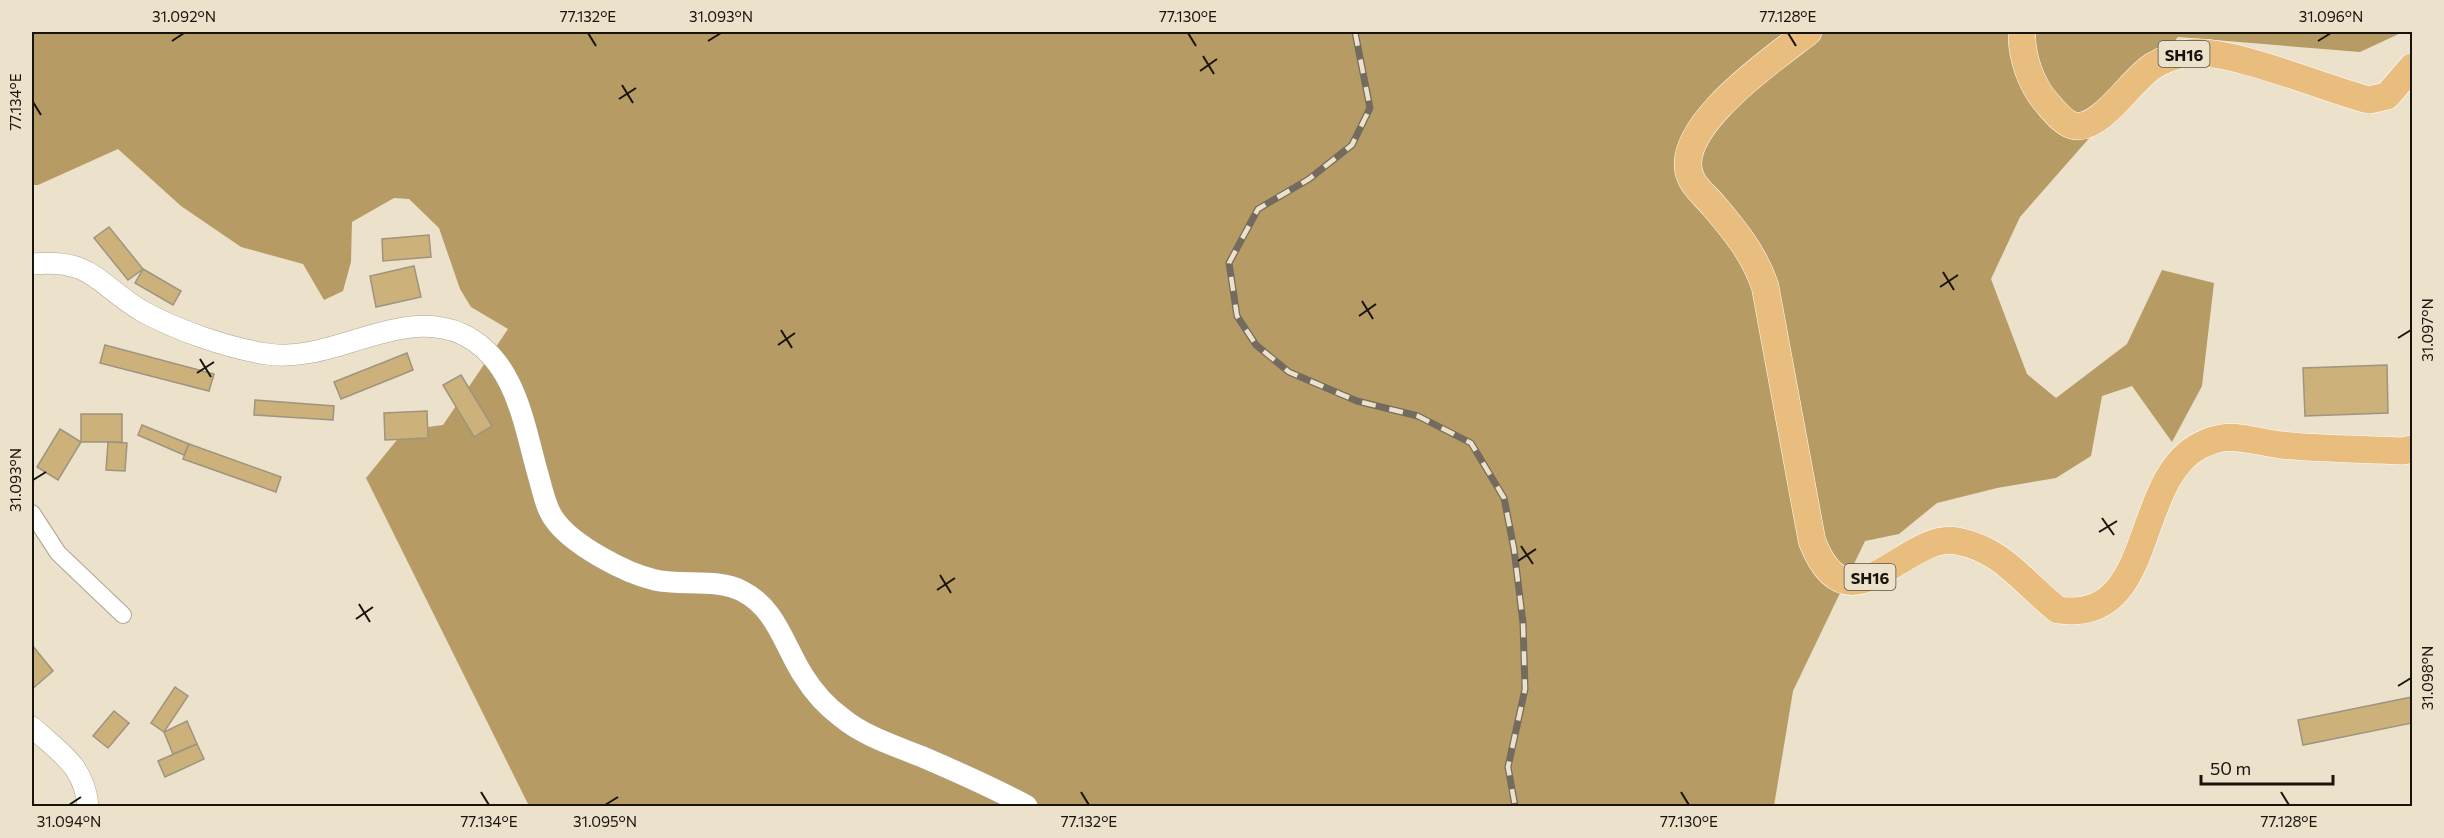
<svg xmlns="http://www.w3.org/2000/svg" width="2444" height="838" font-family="Commissioner,sans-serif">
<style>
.forest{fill:#b69b65}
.building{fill:#cdb17b;stroke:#9e947f;stroke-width:1.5}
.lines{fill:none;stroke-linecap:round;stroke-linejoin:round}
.minor-casing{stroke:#afa48f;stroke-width:18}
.tertiary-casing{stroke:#afa48f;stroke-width:22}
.primary-casing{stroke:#fff;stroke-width:28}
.minor{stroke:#fff;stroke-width:16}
.tertiary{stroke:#fff;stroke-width:21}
.primary{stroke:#e8bd7e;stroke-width:27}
.rail-casing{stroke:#736c5e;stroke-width:7}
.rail{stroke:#ece1cb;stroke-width:4.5;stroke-dasharray:14;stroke-linecap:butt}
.ticks{fill:none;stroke:#18140c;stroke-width:2}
.labels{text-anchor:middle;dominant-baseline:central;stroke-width:6;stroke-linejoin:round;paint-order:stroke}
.shield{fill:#ece1cb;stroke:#585245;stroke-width:1.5}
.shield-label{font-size:16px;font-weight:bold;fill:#18140c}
.neatline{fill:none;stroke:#18140c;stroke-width:2}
.ticks-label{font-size:15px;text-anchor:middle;fill:#18140c}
</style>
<rect width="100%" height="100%" fill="#ece1cb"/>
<!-- forest -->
<path class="forest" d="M32 32H2403L2360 52 2178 37 2020 217 1991 279 2027 374 2056 398 2127 344 2162 270 2214 283 2202 386 2172 442 2132 386 2102 396 2091 456 2056 478 1997 488 1937 503 1899 534 1865 541 1793 691 1774 806H529L366 478 405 430 443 425 508 329 471 307 460 289 439 228 409 199 394 198 352 222 351 262 343 291 324 300 303 264 241 247 181 206 118 149 38 185H32Z"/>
<!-- building -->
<g class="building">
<path d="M109 227 143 269 128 280 94 238Z"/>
<path d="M429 235 431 257 383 261 382 239Z"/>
<path d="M414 266 421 297 376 307 370 276Z"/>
<path d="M143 269 181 291 173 305 135 283Z"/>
<path d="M105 345 214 374 209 391 100 363Z"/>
<path d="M407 353 413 370 341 399 334 382Z"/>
<path d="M2387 365 2388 413 2305 416 2303 368Z"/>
<path d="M461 375 492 426 474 437 443 385Z"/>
<path d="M255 400 334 406 333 420 254 415Z"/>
<path d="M427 411 428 438 385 440 384 413Z"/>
<rect x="81" y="414" width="41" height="28"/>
<path d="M142 425 189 444 184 455 138 435Z"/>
<path d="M60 429 81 442 58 480 37 467Z"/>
<path d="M108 442 127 443 125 471 106 470Z"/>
<path d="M189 444 281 477 276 492 183 459Z"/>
<path d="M32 645 53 671 32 689Z"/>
<path d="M175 687 188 696 164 732 151 723Z"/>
<path d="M2412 697V723L2303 745 2298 720Z"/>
<path d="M114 711 129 723 108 748 93 736Z"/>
<path d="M187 721 197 744 173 754 164 732Z"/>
<path d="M197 744 204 759 165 777 158 761Z"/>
</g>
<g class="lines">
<!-- minor casing -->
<g class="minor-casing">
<path id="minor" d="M32 513 58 553 123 615"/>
</g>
<!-- tertiary casing -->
<g class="tertiary-casing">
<g id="tertiary">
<path d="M32 264C92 258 97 284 142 311 176 330 228 348 267 354 332 364 400 306 462 334 517 360 524 427 539 478 543 492 546 508 554 519 572 545 625 573 655 580 682 586 717 578 742 591 776 608 784 645 803 675 813 691 826 706 841 717 865 737 896 746 925 758 960 773 994 788 1027 806"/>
<path d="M32 727C60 753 84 765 88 806"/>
</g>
</g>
<!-- primary casing -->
<g class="primary-casing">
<g id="primary">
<path d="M1808 32C1776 57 1663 133 1693 182 1698 190 1707 198 1714 206 1736 232 1754 254 1765 286L1812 541C1849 637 1905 531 1957 541 2004 550 2023 583 2058 610 2158 624 2131 480 2201 445 2207 442 2216 439 2222 438 2239 435 2263 443 2281 445 2321 449 2363 449 2403 451L2412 449"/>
<path d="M2022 32C2021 56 2031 85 2047 103 2054 111 2064 124 2075 126 2101 130 2132 79 2153 66 2163 60 2177 55 2188 53 2230 48 2323 88 2369 100L2387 96 2412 67"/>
</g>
</g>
<!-- minor -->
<use href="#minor" class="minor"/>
<!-- tertiary -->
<use href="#tertiary" class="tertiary"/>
<!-- primary -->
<use href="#primary" class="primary"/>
<!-- rail casing -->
<g class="rail-casing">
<path id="rail" d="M1355 32 1370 108 1352 145 1309 179 1258 209 1229 263 1237 316 1256 345 1289 372 1357 401 1418 416 1471 443 1504 498 1514 549 1523 623 1525 689 1508 767 1515 806"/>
</g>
<!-- rail -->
<use href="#rail" class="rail"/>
</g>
<!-- ticks -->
<path class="ticks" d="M588 33 596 46M1188 33 1196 46M1788 33 1796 46M172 41 184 33M708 41 721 33M2318 41 2331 33M1203 56 1214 74M1200 71 1217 59M622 85 633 103M619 99 636 88M33 102 41 115M1943 272 1954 290M1940 287 1958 275M1362 301 1373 319M1359 316 1376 304M781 330 792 348M2398 338 2411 330M778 345 795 333M200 359 211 377M197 373 214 362M33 480 46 472M2102 518 2114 535M2099 532 2117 521M1521 546 1533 564M1518 561 1536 549M940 575 951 593M937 590 955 578M359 604 370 622M356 619 373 607M2398 686 2411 678M481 792 489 805M1081 792 1089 805M1681 792 1689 805M2281 792 2289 805M69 805 81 797M605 805 618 797"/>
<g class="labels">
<!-- shield labels -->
<g class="shield">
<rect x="2158.5" y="41" width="51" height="26" rx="4.5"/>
<rect x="1844.5" y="564" width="51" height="26" rx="4.5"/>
</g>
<g class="shield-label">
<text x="2184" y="54">SH16</text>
<text x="1870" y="577">SH16</text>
</g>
</g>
<!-- border -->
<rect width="2444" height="838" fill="none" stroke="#ece1cb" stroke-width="66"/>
<!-- scale -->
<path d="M2201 775v9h132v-9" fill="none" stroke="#18140c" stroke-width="3"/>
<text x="2210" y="775" font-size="18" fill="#18140c" stroke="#ece1cb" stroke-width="4.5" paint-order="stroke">50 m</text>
<rect x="33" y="33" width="2378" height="772" class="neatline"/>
<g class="ticks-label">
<text x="184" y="22">31.092°N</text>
<text x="588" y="22">77.132°E</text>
<text x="721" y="22">31.093°N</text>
<text x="1188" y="22">77.130°E</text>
<text x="1788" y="22">77.128°E</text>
<text x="2331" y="22">31.096°N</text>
<text transform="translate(16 102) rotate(-90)" y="5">77.134°E</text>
<text transform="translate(2428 330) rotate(-90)" y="5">31.097°N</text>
<text transform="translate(16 480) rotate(-90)" y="5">31.093°N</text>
<text transform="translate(2428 678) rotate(-90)" y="5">31.098°N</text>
<text x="69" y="827">31.094°N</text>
<text x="489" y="827">77.134°E</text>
<text x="605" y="827">31.095°N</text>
<text x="1089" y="827">77.132°E</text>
<text x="1689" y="827">77.130°E</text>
<text x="2289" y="827">77.128°E</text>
</g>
</svg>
